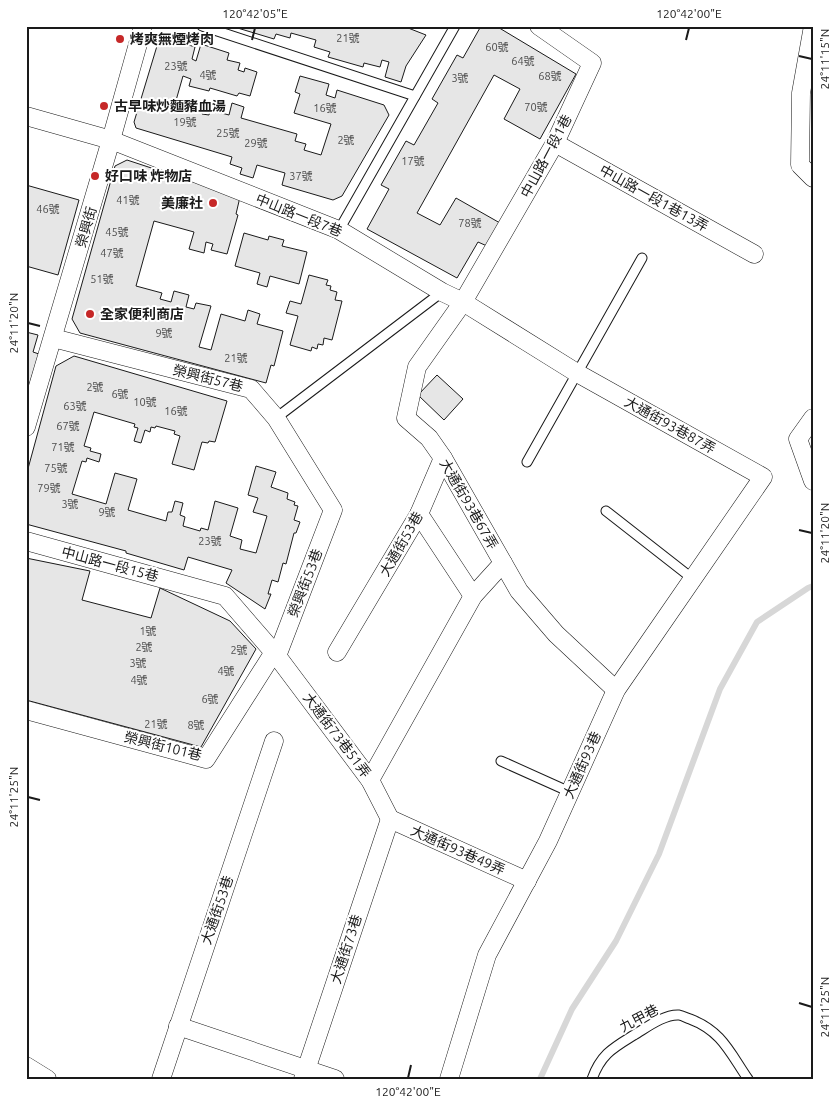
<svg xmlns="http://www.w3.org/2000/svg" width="839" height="1105" font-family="Ubuntu,'Noto Sans TC',sans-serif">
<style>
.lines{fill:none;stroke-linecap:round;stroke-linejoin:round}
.stream{stroke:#d7d7d7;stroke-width:6}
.building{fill:#e6e6e6;stroke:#1a1a1a}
.lane-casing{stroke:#1a1a1a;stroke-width:11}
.street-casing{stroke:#1a1a1a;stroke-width:19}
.lane{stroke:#fff;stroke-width:9}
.street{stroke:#fff;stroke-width:18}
.ticks{fill:none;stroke:#1a1a1a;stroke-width:2}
.poi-dot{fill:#c62828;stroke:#fff;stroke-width:2}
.labels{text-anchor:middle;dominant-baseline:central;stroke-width:4;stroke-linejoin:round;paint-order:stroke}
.number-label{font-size:11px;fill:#4d4d4d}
.poi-label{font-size:14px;font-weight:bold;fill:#1a1a1a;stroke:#fff;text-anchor:start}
.street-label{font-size:14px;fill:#1a1a1a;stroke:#fff}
.neatline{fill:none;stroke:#1a1a1a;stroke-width:2}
.ticks-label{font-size:12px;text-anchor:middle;fill:#1a1a1a}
</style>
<rect width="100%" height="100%" fill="#fff"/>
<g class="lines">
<!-- stream -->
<path class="stream" d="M540 1079 572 1009 616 941 659 854 720 689 757 622 808 588 813 586"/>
</g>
<!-- building -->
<g class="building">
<path d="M231 26H403L426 35 406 66 401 82 385 77 389 62 382 60 380 67 364 63 363 67 328 57 330 52 314 47 316 40 291 33 290 38 276 34 274 39Z"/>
<path d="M481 26H496L576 74 540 139 504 119 520 89 494 75 417 213 440 225 456 198 500 223 487 246 478 242 457 278 367 229 389 189 381 185 406 141 414 145 438 103 432 99 457 55 463 58Z"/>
<path d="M160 36 195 47 192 59 196 61 201 44 229 53 227 60 240 63 238 70 244 72 245 68 257 72 250 96 239 93 237 96 210 88 209 91 189 86 191 79 183 76 175 104 184 107 185 102 204 108 202 114 209 115 210 110 229 115 232 103 244 107 241 118 297 134 295 141 306 144 304 150 321 155 331 124 294 113 300 94 295 92 300 76 329 84 326 95 335 98 337 90 384 105 389 115 342 196 333 200 282 185 285 173 257 165 253 178 240 174 242 168 230 164 232 157 136 128 134 122Z"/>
<path d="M127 160 240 197 236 214 238 215 227 254 211 250 213 244 206 242 204 253 189 249 194 232 154 221 136 286 162 293 160 299 171 302 174 291 189 295 186 307 194 309 196 303 211 306 199 347 211 350 221 314 245 321 248 310 260 314 257 324 283 331 274 366 271 365 266 383 80 333 72 319 115 166Z"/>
<path d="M26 185 79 200 58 275 26 266Z"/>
<path d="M244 233 268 240 269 236 284 240 282 246 307 252 299 284 270 276 267 287 257 284 260 273 235 266Z"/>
<path d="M309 275 328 280 326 285 331 286 330 290 337 292 335 300 342 301 332 340 324 338 323 345 318 344 317 349 312 347 311 351 290 345 298 316 286 313 290 301 301 304Z"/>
<path d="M26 332 38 335 33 352 39 354 26 396Z"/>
<path d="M74 356 227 401 215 442 209 441 208 443 202 442 194 470 172 464 180 436 174 434 175 431 156 426 155 428 151 427 150 432 145 430 141 443 134 441 138 428 134 427 135 424 94 412 84 446 91 448 90 451 101 454 99 462 87 458 86 462 82 461 72 494 106 504 115 473 137 479 128 510 166 521 168 512H172L175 501 183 503 180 515 185 517 183 526 200 531 201 528 208 530 215 501 238 508 230 536 242 540 240 549 256 553 267 516 253 512 258 498 248 495 256 466 276 472 271 487 288 493 287 499 295 502 294 505 298 506 294 520 300 522 296 533H294L286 564 283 563 278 582 272 580 268 594H271L265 609 226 583 232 570 188 557 184 570 126 553V551L26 524V476L56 366Z"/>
<path d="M437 375 463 399 444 420 418 395Z"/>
<path d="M26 558 90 571 82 600 151 618 160 588 230 621 256 649 201 747 26 700Z"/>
</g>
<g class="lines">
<!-- lane casing -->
<g class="lane-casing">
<g id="lane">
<path d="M202 26 415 96"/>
<path d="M339 230 455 26"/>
<path d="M276 418 442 292"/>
<path d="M527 462 642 258"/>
<path d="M606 511 693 579"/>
<path d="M501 761 570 792"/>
<path d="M592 1079C601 1054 613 1048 634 1035 646 1028 664 1014 679 1015 683 1016 687 1018 690 1019 722 1031 730 1053 748 1079"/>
</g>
</g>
<!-- street casing -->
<g class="street-casing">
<g id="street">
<path d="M539 26 592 63 555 143 463 302 417 367 406 418 429 438 443 458 519 591 556 634 616 690"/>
<path d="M813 26 801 93 800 165 813 178"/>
<path d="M26 116 111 140 339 230 442 292 463 302 577 373 763 477 616 690 548 841 487 955 449 1079"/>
<path d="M555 143 754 254"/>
<path d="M53 338 251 389 276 418 333 510 277 656"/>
<path d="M813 418 798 439 813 481"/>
<path d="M26 427 111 140 143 26"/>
<path d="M419 514 473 596"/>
<path d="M26 541 225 596 277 656 370 780 390 819"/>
<path d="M337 652 419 514 443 458"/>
<path d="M26 710 206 759 274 652"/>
<path d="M370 780 473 596 503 563"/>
<path d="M390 819 527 881"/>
<path d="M178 1026 335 1079"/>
<path d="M26 1066 47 1079"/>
<path d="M161 1079 274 741"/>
<path d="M303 1079 390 819"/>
</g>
</g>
<!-- lane -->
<use href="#lane" class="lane"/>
<!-- street -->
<use href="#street" class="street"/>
</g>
<!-- ticks -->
<path class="ticks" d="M252 40 255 28M686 40 689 28M799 56 812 59M28 323 40 326M799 530 812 533M28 797 40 800M799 1003 812 1007M408 1078 411 1065"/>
<!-- markers -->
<g class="poi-dot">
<circle cx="120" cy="39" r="5"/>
<circle cx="104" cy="106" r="5"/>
<circle cx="95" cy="176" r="5"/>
<circle cx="213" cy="203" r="5"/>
<circle cx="90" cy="314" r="5"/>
</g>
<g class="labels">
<!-- number labels -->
<g class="number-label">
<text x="348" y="38">21號</text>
<text x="497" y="47">60號</text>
<text x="523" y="61">64號</text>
<text x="176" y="66">23號</text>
<text x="208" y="75">4號</text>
<text x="550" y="76">68號</text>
<text x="460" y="78">3號</text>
<text x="536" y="107">70號</text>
<text x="325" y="108">16號</text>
<text x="185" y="122">19號</text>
<text x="228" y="133">25號</text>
<text x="346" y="140">2號</text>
<text x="256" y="143">29號</text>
<text x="413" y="161">17號</text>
<text x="301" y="176">37號</text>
<text x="128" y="200">41號</text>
<text x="48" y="209">46號</text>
<text x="470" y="223">78號</text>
<text x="117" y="232">45號</text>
<text x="112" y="253">47號</text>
<text x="102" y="279">51號</text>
<text x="164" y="333">9號</text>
<text x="236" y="358">21號</text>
<text x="95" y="387">2號</text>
<text x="120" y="394">6號</text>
<text x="145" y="402">10號</text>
<text x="75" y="406">63號</text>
<text x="176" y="411">16號</text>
<text x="68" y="426">67號</text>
<text x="63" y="447">71號</text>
<text x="56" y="468">75號</text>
<text x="49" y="488">79號</text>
<text x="70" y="504">3號</text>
<text x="107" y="512">9號</text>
<text x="210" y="541">23號</text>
<text x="148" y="631">1號</text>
<text x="144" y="647">2號</text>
<text x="239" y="650">2號</text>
<text x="138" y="663">3號</text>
<text x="226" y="671">4號</text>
<text x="139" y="680">4號</text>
<text x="210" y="699">6號</text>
<text x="156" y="724">21號</text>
<text x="196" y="725">8號</text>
</g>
<!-- poi labels -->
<g class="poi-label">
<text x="130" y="39">烤爽無煙烤肉</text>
<text x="114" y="106">古早味炒麵豬血湯</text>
<text x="105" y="176">好口味 炸物店</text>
<text x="203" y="203" text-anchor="end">美廉社</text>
<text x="100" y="314">全家便利商店</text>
</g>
<!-- street labels -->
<g class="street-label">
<text transform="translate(546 156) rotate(-62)">中山路一段1巷</text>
<text transform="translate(654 198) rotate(29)">中山路一段1巷13弄</text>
<text transform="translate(299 215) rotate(22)">中山路一段7巷</text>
<text transform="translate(86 227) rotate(-74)">榮興街</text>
<text transform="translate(208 378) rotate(14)">榮興街57巷</text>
<text transform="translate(670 425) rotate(29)">大通街93巷87弄</text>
<text transform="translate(469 504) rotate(60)">大通街93巷67弄</text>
<text transform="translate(401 544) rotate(-60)">大通街53巷</text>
<text transform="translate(110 564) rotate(15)">中山路一段15巷</text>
<text transform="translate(305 583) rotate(-69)">榮興街53巷</text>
<text transform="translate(337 735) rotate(53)">大通街73巷51弄</text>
<text transform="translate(163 746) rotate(14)">榮興街101巷</text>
<text transform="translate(582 765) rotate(-66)">大通街93巷</text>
<text transform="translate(458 850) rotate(24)">大通街93巷49弄</text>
<text transform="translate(217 910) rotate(-71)">大通街53巷</text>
<text transform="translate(346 949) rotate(-72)">大通街73巷</text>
<text transform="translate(639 1018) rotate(-28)">九甲巷</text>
</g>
</g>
<!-- border -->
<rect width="839" height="1105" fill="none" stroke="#ffffff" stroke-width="55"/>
<rect x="28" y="28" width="784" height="1050" class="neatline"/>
<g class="ticks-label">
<text x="255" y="18">120°42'05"E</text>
<text x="689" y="18">120°42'00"E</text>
<text transform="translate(825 59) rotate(-90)" y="4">24°11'15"N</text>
<text transform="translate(14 323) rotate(-90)" y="4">24°11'20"N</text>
<text transform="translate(825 533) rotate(-90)" y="4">24°11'20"N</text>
<text transform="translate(14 797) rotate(-90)" y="4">24°11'25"N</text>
<text transform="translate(825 1007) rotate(-90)" y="4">24°11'25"N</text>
<text x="408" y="1096">120°42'00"E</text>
</g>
</svg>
